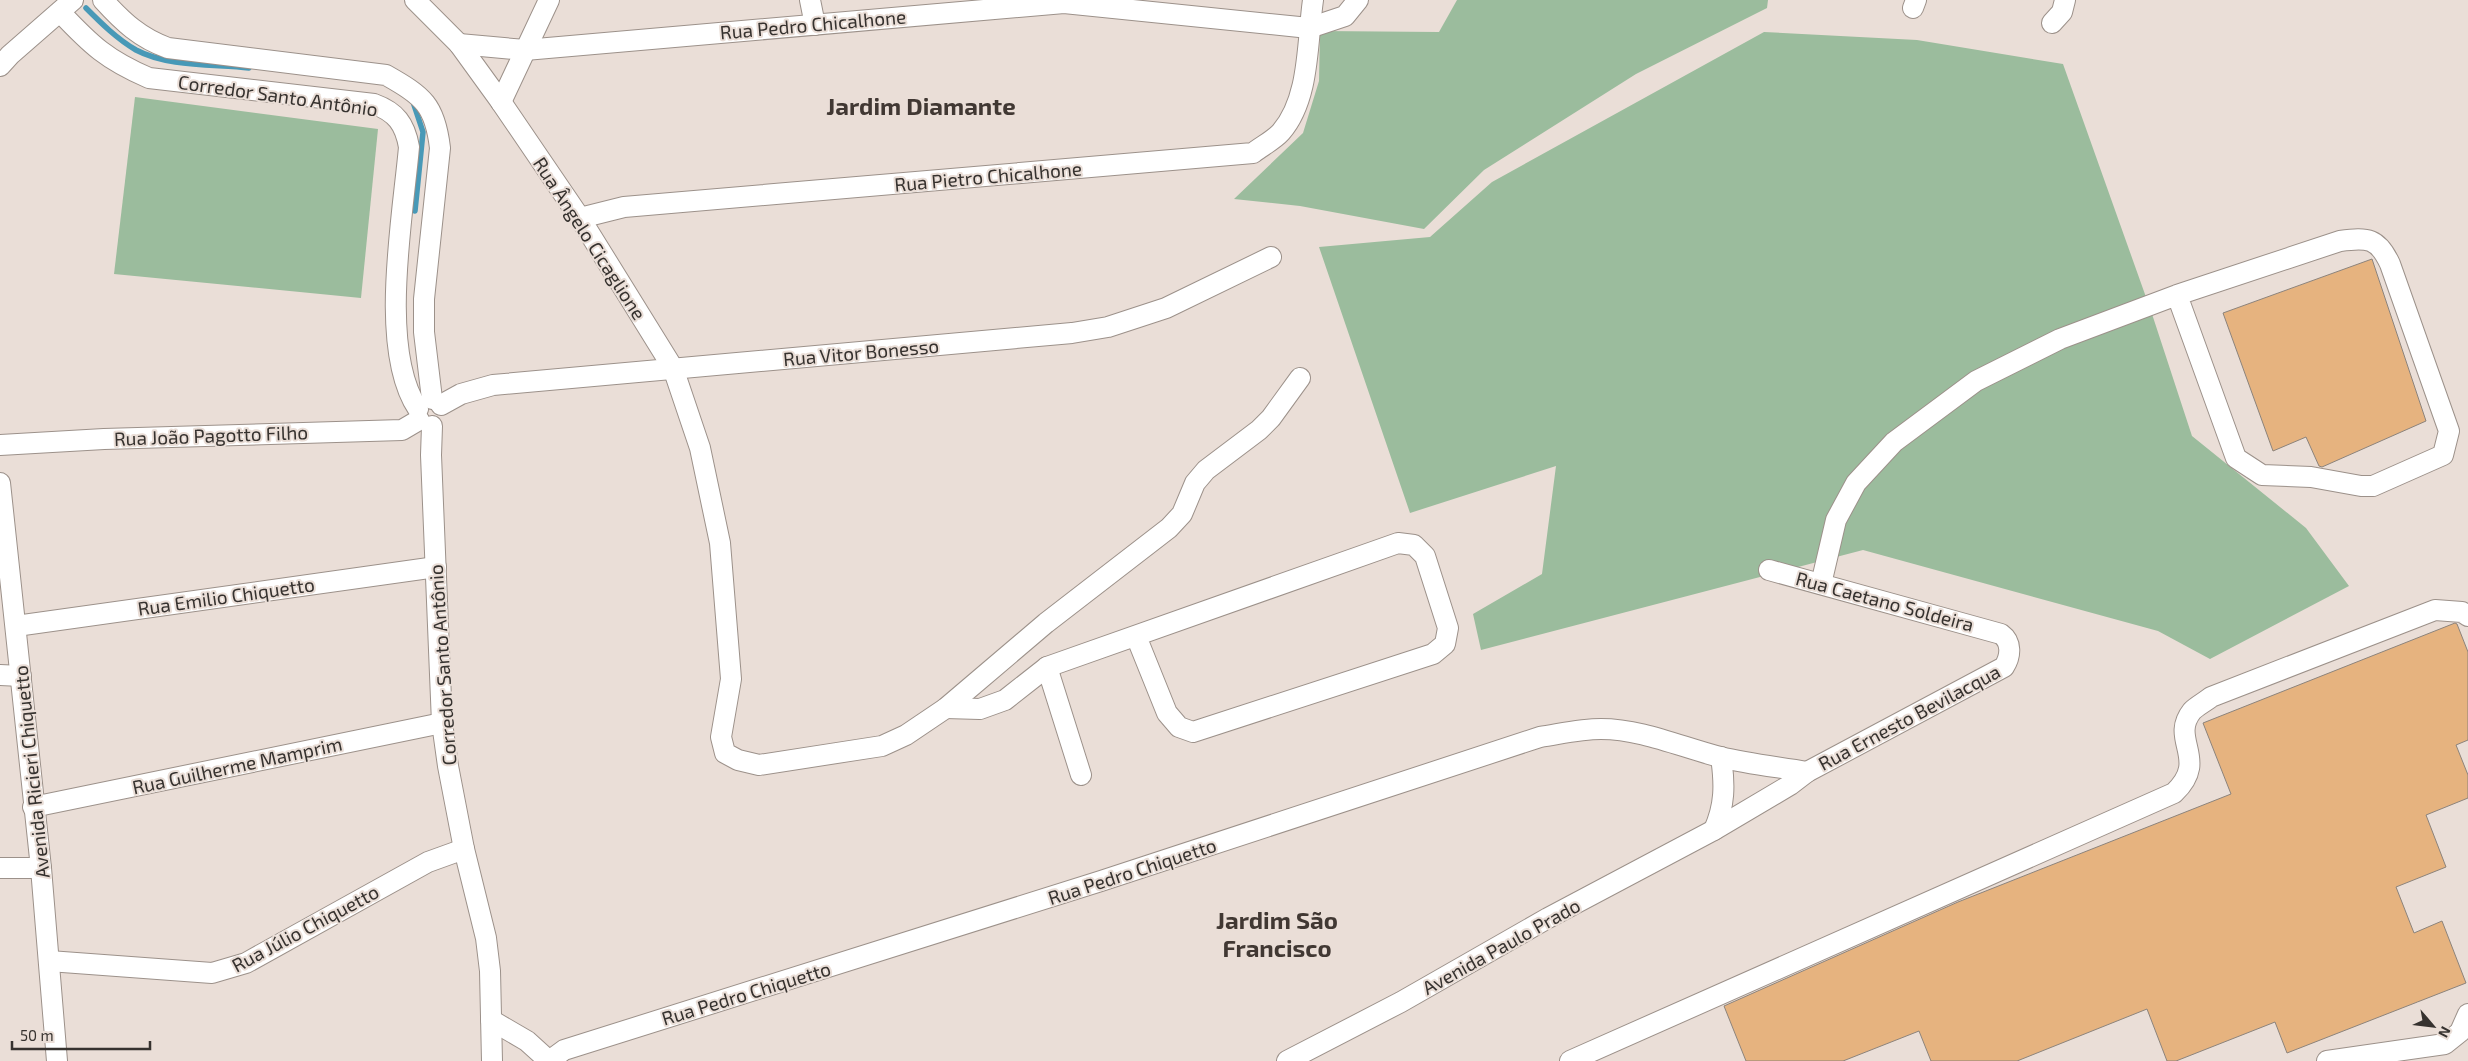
<svg xmlns="http://www.w3.org/2000/svg" width="2468" height="1061" font-family="'Exo 2',sans-serif">
<style>
.green{fill:#9bbc9d}
.lines{fill:none;stroke-linecap:round;stroke-linejoin:round}
.stream{stroke:#4899b7;stroke-width:5.5}
.building{fill:#e6b37f;stroke:#8c837b}
.minor-casing{stroke:#9c918a;stroke-width:22}
.minor{stroke:#fff;stroke-width:20}
.labels{text-anchor:middle;dominant-baseline:central;stroke-width:4;stroke-linejoin:round;paint-order:stroke}
.street-label{font-size:19px;fill:#36322f;stroke:#eaded7}
.district-label{font-size:24px;font-weight:bold;fill:#413833;stroke:#eaded7}
</style>
<rect width="100%" height="100%" fill="#eaded7"/>
<!-- green -->
<g class="green">
<path d="M1457 0H1768L1767 8 1636 74 1484 170 1424 229 1300 206 1234 199 1303 133 1319 81 1320 31 1439 32Z"/>
<path d="M1764 32 1917 40 2063 64 2152 314 2192 436 2306 528 2349 586 2210 659 2158 631 1863 550 1481 650 1473 614 1542 574 1556 466 1410 513 1319 247 1430 237 1492 182Z"/>
<path d="M135 97 378 129 361 298 114 274Z"/>
</g>
<g class="lines">
<!-- stream -->
<g class="stream">
<path d="M86 8C101 23 117 39 136 50 168 67 213 64 249 68"/>
<path d="M413 102 423 132 415 211"/>
</g>
</g>
<!-- building -->
<g class="building">
<path d="M2372 259 2426 421 2322 467 2319 466 2306 437 2273 451 2223 313Z"/>
<path d="M2455 623 2457 624 2468 652V740L2456 745 2468 775V798L2426 815 2446 867 2396 887 2414 933 2442 921 2466 983 2287 1053 2275 1022 2176 1061H2167L2147 1009 2017 1061H1931L1919 1031 1843 1061H1746L1724 1006 1958 902 2231 794 2203 723Z"/>
</g>
<g class="lines">
<!-- minor casing -->
<g class="minor-casing">
<g id="minor">
<path d="M103 0C123 22 140 38 168 48L386 75C423 96 435 105 440 148L424 299V332L432 399"/>
<path d="M415 0 459 44 501 102 580 218 673 368 700 448 720 543 731 679 721 737 725 753 738 760 759 765 882 746 906 735 946 708 1046 623 1169 528 1182 514 1195 483 1206 470 1259 430 1271 418 1300 378"/>
<path d="M810 0 815 25"/>
<path d="M1913 8 1916 0"/>
<path d="M60 12C91 45 107 60 149 78L374 104C396 112 405 124 409 147 403 216 378 350 418 409"/>
<path d="M2052 23 2062 12 2065 0"/>
<path d="M459 44 525 50 1064 3 1309 28 1345 16 1358 0"/>
<path d="M0 66 10 55 73 0"/>
<path d="M501 102 549 0"/>
<path d="M580 218 624 207 1253 153C1262 146 1274 140 1281 132 1310 99 1307 42 1313 0"/>
<path d="M441 405 461 394 493 385 1072 333 1108 327 1166 308 1271 257"/>
<path d="M432 426 431 455 442 723 448 766 464 849 486 938 490 971 492 1061"/>
<path d="M0 445 104 439 402 430 419 420"/>
<path d="M0 483 41 868 57 1061"/>
<path d="M1821 584 1836 520 1856 483 1894 442 1976 381 2060 339 2177 295 2340 241C2368 237 2378 238 2390 264L2449 431 2443 455 2373 486H2361L2311 477 2262 475 2236 458 2177 295"/>
<path d="M16 626 436 567"/>
<path d="M1047 667 1081 775"/>
<path d="M0 675 21 676"/>
<path d="M946 708 980 709 1005 700 1047 667 1398 543 1414 545 1425 556 1448 628 1445 644 1433 654 1193 732 1179 727 1167 713 1136 636"/>
<path d="M33 807 442 723"/>
<path d="M1714 830C1725 805 1725 785 1721 757"/>
<path d="M0 868H41"/>
<path d="M49 961 212 973 246 963 428 862 464 849"/>
<path d="M491 1020 527 1041 549 1061"/>
<path d="M549 1061 564 1050 1101 881 1540 737C1560 734 1580 729 1601 729 1641 729 1681 747 1720 757 1748 764 1778 767 1807 772"/>
<path d="M1287 1061 1401 1002 1548 918 1714 830 1790 785 1807 772 2004 667C2011 656 2012 642 2001 634L1769 570"/>
<path d="M1570 1061 2174 793C2210 759 2169 740 2192 711 2197 706 2205 702 2211 697L2435 610 2462 612 2468 616"/>
<path d="M2327 1061 2445 1044 2460 1032 2468 1014"/>
</g>
</g>
<!-- minor -->
<use href="#minor" class="minor"/>
</g>
<g class="labels">
<!-- street labels -->
<g class="street-label">
<text transform="translate(813 24) rotate(-5)">Rua Pedro Chicalhone</text>
<text transform="translate(278 95) rotate(8)">Corredor Santo Antônio</text>
<text transform="translate(988 176) rotate(-5)">Rua Pietro Chicalhone</text>
<text transform="translate(590 238) rotate(57)">Rua Ângelo Cicaglione</text>
<text transform="translate(861 352) rotate(-5)">Rua Vitor Bonesso</text>
<text transform="translate(211 435) rotate(-2)">Rua João Pagotto Filho</text>
<text transform="translate(226 596) rotate(-8)">Rua Emilio Chiquetto</text>
<text transform="translate(1885 601) rotate(15)">Rua Caetano Soldeira</text>
<text transform="translate(442 665) rotate(-94)">Corredor Santo Antônio</text>
<text transform="translate(1909 717) rotate(-28)">Rua Ernesto Bevilacqua</text>
<text transform="translate(237 765) rotate(-12)">Rua Guilherme Mamprim</text>
<text transform="translate(31 772) rotate(-96)">Avenida Ricieri Chiquetto</text>
<text transform="translate(1132 871) rotate(-18)">Rua Pedro Chiquetto</text>
<text transform="translate(305 928) rotate(-28)">Rua Júlio Chiquetto</text>
<text transform="translate(1501 946) rotate(-29)">Avenida Paulo Prado</text>
<text transform="translate(746 993) rotate(-17)">Rua Pedro Chiquetto</text>
</g>
<!-- district labels -->
<g class="district-label">
<text x="921" y="105">Jardim Diamante</text>
<text x="1277" y="919">Jardim São<tspan x="1277" dy="28">Francisco</tspan></text>
</g>
</g>
<!-- north arrow -->
<g transform="translate(2433 1026) rotate(118)" stroke="#eaded7" stroke-width="4" paint-order="stroke">
<path d="M0-4L9 19L0 12L-9 19Z" fill="#36322f"/>
<text y="-8" font-size="14" font-weight="bold" text-anchor="middle" fill="#36322f">N</text>
</g>
<!-- scale -->
<path d="M12 1041v8h138v-8" fill="none" stroke="#36322f" stroke-width="2.5"/>
<text x="20" y="1041" font-size="15" fill="#36322f" stroke="#eaded7" stroke-width="4" paint-order="stroke">50 m</text>
</svg>
